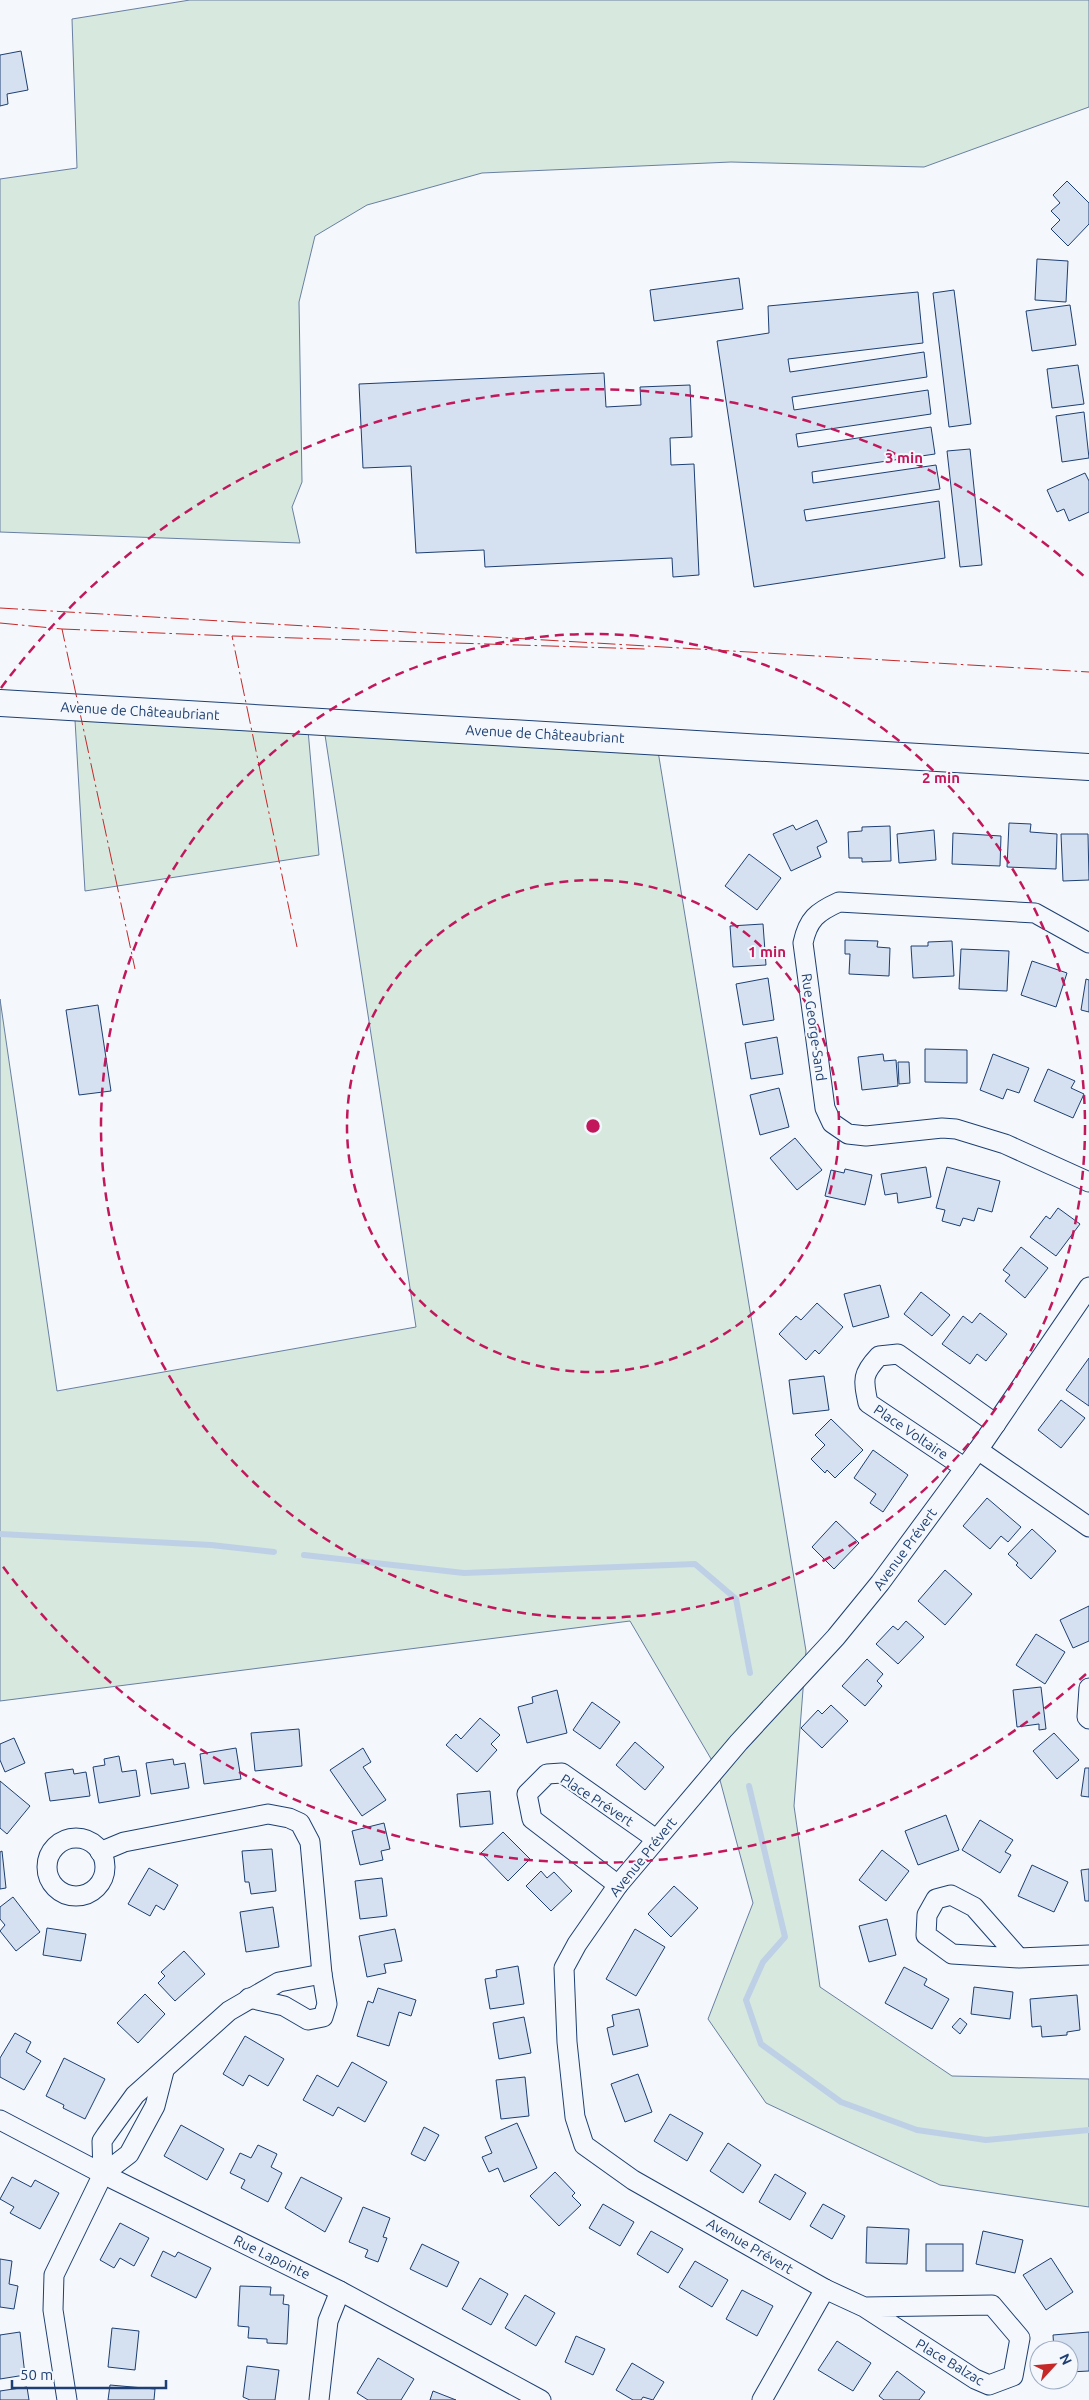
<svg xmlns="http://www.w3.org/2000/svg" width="1089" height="2400" font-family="Ubuntu,sans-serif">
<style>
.green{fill:#d7e8df;stroke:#687fa3}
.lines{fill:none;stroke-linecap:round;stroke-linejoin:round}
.stream{stroke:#bed0e5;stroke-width:6}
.building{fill:#d5e0f0;stroke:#1d3f73}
.street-casing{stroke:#1d3f73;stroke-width:21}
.secondary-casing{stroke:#1d3f73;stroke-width:28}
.street{stroke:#f4f7fb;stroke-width:19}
.secondary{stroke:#f4f7fb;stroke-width:26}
.power{stroke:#c62828;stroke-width:1;stroke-dasharray:18 4 2.5 4;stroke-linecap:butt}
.ring{fill:none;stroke:#c2185b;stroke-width:2.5;stroke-dasharray:9 6}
.labels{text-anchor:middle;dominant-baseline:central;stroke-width:4;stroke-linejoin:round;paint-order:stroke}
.street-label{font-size:14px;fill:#1d3f73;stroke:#f4f7fb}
.centre{fill:#c2185b;stroke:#f4f7fb;stroke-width:2.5}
.ring-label{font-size:15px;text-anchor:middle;font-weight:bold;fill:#c2185b;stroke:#f4f7fb;stroke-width:4;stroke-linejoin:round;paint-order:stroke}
</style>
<rect width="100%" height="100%" fill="#f4f7fb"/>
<!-- green -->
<g class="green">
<path d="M190 0H1089V107L924 167 731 162 482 173 367 205 315 236 299 302 302 482 292 507 300 543 0 532V179L77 168 72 19Z"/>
<path d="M75 720 308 730 319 855 85 891Z"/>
<path d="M323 722 656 739 806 1651 794 1806 820 1987 952 2076 1089 2079V2207L940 2185 766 2103 708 2019 753 1903 717 1769 630 1621 0 1701V999L57 1391 416 1327Z"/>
</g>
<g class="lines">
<!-- stream -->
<g class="stream">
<path d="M0 1534 211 1545 274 1552"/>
<path d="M304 1555 464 1573 695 1564 736 1599 750 1673"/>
<path d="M749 1786 785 1937 763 1962 746 2000 761 2044 841 2102 917 2130 986 2140 1089 2130"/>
</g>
</g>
<!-- building -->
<g class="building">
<path d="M21 51 28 90 7 94 8 104 0 106V55Z"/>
<path d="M1067 181 1089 203V224L1068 246 1051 229 1060 220 1051 211 1060 203 1053 195Z"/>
<path d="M1037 259 1068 261 1066 302 1035 300Z"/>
<path d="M739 278 743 309 654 321 650 290Z"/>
<path d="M954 290 971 424 949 427 933 293Z"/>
<path d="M918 292 923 343 788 359 790 372 924 352 927 377 792 397 794 410 928 390 931 414 796 434 798 447 931 427 935 454 812 472 813 483 936 465 940 489 804 510 806 521 939 501 945 558 754 587 717 341 769 333 768 306Z"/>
<path d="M1070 305 1076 345 1032 351 1026 311Z"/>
<path d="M1078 365 1084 404 1052 408 1047 369Z"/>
<path d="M604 373 606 407 641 405 640 387 690 385 692 437 670 438 671 465 694 464 699 575 673 577 672 558 485 567 484 550 416 553 411 466 363 468 359 384Z"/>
<path d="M1084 412 1089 458 1062 462 1056 416Z"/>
<path d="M970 449 982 565 960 567 947 451Z"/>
<path d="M1085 473 1089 481V512L1069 521 1064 509 1057 512 1047 490Z"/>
<path d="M817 820 827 842 817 847 821 857 791 871 773 834 793 825 796 830Z"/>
<path d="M1009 823 1031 824 1030 832 1057 834 1056 869 1007 867Z"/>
<path d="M890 826 891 861 862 862V858H849L848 832 862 831V827Z"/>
<path d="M934 830 936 860 899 863 897 834Z"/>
<path d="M953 833 1001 836 1000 866 952 864Z"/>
<path d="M1061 834H1088L1089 880 1063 881Z"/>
<path d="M749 854 781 878 757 910 725 886Z"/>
<path d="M763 924 766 965 733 967 730 926Z"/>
<path d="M845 940 878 941 877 947 890 948 889 976 849 974 850 954H845Z"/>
<path d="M952 941 954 976 913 978 911 946H928V942Z"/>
<path d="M961 949 1009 951 1007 991 959 989Z"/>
<path d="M1032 961 1067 973 1056 1007 1021 995Z"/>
<path d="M768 978 774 1020 743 1025 736 984Z"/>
<path d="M1086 979 1089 980V1012L1081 1010Z"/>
<path d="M98 1005 111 1091 79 1095 66 1010Z"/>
<path d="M777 1037 783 1074 751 1079 745 1043Z"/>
<path d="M925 1049 967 1050V1083L925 1082Z"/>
<path d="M883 1054 884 1061 896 1060 898 1086 862 1090 858 1057Z"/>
<path d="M993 1054 1029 1068 1019 1093 1007 1089 1003 1099 980 1090Z"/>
<path d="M898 1062H909L910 1083 899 1084Z"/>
<path d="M1048 1069 1075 1081 1071 1088 1084 1094 1073 1118 1034 1101Z"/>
<path d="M779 1088 789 1127 760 1135 750 1095Z"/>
<path d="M795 1138 822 1170 797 1190 770 1158Z"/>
<path d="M926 1167 931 1197 898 1203 897 1193 885 1195 881 1174Z"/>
<path d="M947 1167 1000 1181 992 1212 978 1208 974 1221 963 1218 960 1226 942 1221 945 1210 936 1208Z"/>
<path d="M845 1169 872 1175 865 1205 825 1196 831 1170 844 1173Z"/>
<path d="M1058 1208 1080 1224 1056 1256 1030 1237 1046 1216 1050 1219Z"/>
<path d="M1021 1247 1048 1268 1025 1298 1005 1281 1010 1275 1003 1270Z"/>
<path d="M880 1285 889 1317 853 1327 844 1294Z"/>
<path d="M921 1292 950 1315 932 1336 904 1314Z"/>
<path d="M817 1303 843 1327 819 1354 815 1350 806 1360 779 1334 796 1316 801 1320Z"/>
<path d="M980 1313 1007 1334 986 1361 977 1354 970 1364 942 1344 963 1316 972 1323Z"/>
<path d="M1089 1358V1406L1066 1390Z"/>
<path d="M824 1376 829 1410 793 1414 789 1380Z"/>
<path d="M1061 1400 1085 1418 1061 1448 1038 1430Z"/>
<path d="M831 1419 863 1450 835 1478 827 1470 825 1473 811 1459 825 1445 815 1435Z"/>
<path d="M873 1450 908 1475 883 1512 870 1503 876 1494 854 1478Z"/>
<path d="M987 1498 1021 1527 1008 1542 1001 1536 990 1549 963 1526Z"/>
<path d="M836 1521 859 1543 834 1569 812 1547Z"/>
<path d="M1032 1529 1056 1551 1031 1579 1016 1565 1018 1563 1008 1554Z"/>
<path d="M945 1570 972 1594 945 1625 918 1601Z"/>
<path d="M1089 1606V1641L1073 1648 1060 1620Z"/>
<path d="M906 1621 924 1637 898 1664 876 1644 893 1626 898 1630Z"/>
<path d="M1036 1634 1065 1652 1045 1684 1016 1665Z"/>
<path d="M867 1659 883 1674 877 1681 882 1686 865 1706 842 1686Z"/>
<path d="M1041 1687 1046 1729 1039 1730V1724L1017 1727 1013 1690Z"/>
<path d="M557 1690 567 1733 527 1743 518 1707 533 1703 532 1697Z"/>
<path d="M592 1702 620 1722 600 1749 573 1730Z"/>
<path d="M831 1705 848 1721 822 1748 801 1728 818 1710 822 1714Z"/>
<path d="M480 1718 500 1735 491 1744 497 1750 477 1772 446 1745 456 1734 461 1739Z"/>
<path d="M299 1729 302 1766 255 1771 251 1733Z"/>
<path d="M1054 1733 1079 1760 1057 1779 1033 1751Z"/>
<path d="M14 1738 25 1763 5 1772 0 1760V1744Z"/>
<path d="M635 1742 664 1767 645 1790 616 1765Z"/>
<path d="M236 1748 241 1779 204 1784 200 1754Z"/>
<path d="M363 1748 371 1762 363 1767 386 1800 362 1816 330 1770Z"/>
<path d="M119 1756 122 1772 136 1770 140 1796 99 1803 93 1767 105 1765 104 1759Z"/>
<path d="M173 1759 174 1765 185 1763 189 1788 151 1794 146 1763Z"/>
<path d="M1085 1768H1089V1797L1081 1796Z"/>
<path d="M73 1769 74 1774 86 1772 90 1796 50 1801 45 1773Z"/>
<path d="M0 1781 30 1806 7 1834 0 1828Z"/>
<path d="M490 1791 493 1824 460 1827 457 1794Z"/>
<path d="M946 1815 959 1850 918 1865 905 1831Z"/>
<path d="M980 1820 1013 1840 1005 1852 1011 1855 1000 1873 962 1850Z"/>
<path d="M384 1823 390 1849 381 1851 383 1860 360 1865 352 1831Z"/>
<path d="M503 1832 530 1859 508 1881 481 1853Z"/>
<path d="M272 1849 276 1891 251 1894 249 1882H245L242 1851Z"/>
<path d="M882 1850 909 1871 886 1901 859 1880Z"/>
<path d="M2 1851 6 1888 0 1889V1852Z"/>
<path d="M1032 1865 1068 1882 1054 1912 1018 1896Z"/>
<path d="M149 1868 178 1885 164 1910 156 1905 150 1916 128 1904Z"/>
<path d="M1089 1869V1901H1085L1081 1870Z"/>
<path d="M541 1871 547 1878 554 1872 572 1891 551 1911 526 1886Z"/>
<path d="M382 1878 387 1916 360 1919 355 1881Z"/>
<path d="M674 1886 698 1908 671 1937 648 1914Z"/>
<path d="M13 1897 40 1932 16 1951 0 1931 5 1925 0 1919V1907Z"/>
<path d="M273 1907 279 1947 246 1952 240 1912Z"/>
<path d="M887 1919 896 1955 869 1962 859 1926Z"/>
<path d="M47 1928 86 1934 81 1961 43 1955Z"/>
<path d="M395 1929 402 1961 384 1964 386 1973 367 1977 359 1936Z"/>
<path d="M635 1929 665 1947 636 1996 606 1979Z"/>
<path d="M184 1951 205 1974 175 2001 158 1983 165 1976 161 1972Z"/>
<path d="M518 1966 524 2004 490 2009 485 1979 497 1977 496 1970Z"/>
<path d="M904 1967 927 1979 924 1985 949 1999 932 2029 885 2003Z"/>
<path d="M974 1987 1013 1992 1010 2019 971 2014Z"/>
<path d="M378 1988 416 2000 411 2016 399 2012 389 2046 357 2036 368 2001 373 2003Z"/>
<path d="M145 1994 165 2014 138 2043 117 2023Z"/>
<path d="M1077 1995 1080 2030 1067 2032V2035L1042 2037 1041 2026 1032 2027 1030 1999Z"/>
<path d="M639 2009 648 2046 613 2055 607 2028 614 2026 612 2015Z"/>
<path d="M524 2017 531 2053 499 2059 493 2023Z"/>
<path d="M960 2018 967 2024 960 2034 952 2027Z"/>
<path d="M15 2033 31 2042 26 2052 41 2061 24 2090 0 2077V2058Z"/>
<path d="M245 2036 284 2059 268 2086 249 2075 243 2086 223 2074Z"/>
<path d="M64 2058 105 2079 85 2119 63 2108 64 2105 46 2096Z"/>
<path d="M352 2062 387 2082 365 2122 338 2107 333 2116 303 2100 317 2075 338 2087Z"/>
<path d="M638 2074 652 2112 625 2122 611 2084Z"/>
<path d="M525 2077 529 2116 501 2119 496 2080Z"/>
<path d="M670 2114 703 2133 687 2161 654 2141Z"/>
<path d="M517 2123 537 2168 504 2182 498 2168 489 2172 482 2157 492 2153 485 2137Z"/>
<path d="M181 2125 224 2149 207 2180 164 2156Z"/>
<path d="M424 2127 439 2135 425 2161 411 2154Z"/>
<path d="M728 2143 761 2165 743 2193 710 2171Z"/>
<path d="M258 2145 277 2154 271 2167 282 2173 268 2202 241 2188 245 2180 230 2173 240 2153 251 2158Z"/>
<path d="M555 2172 575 2193 572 2196 581 2205 559 2226 530 2196Z"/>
<path d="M775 2174 806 2193 790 2220 759 2202Z"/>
<path d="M12 2177 31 2187 35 2180 59 2193 40 2229 10 2213 14 2207 0 2199Z"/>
<path d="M301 2177 342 2198 325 2232 285 2208Z"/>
<path d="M603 2204 634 2222 620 2246 589 2228Z"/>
<path d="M823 2204 845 2216 832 2239 810 2226Z"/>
<path d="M363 2207 390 2218 383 2237 387 2238 378 2262 365 2257 368 2250 349 2242Z"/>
<path d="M120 2223 149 2238 134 2266 120 2258 114 2268 100 2260Z"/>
<path d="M867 2227 909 2229 907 2264 866 2263Z"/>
<path d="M651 2231 683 2249 668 2273 637 2254Z"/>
<path d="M983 2231 1023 2240 1015 2273 976 2264Z"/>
<path d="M422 2244 459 2262 447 2287 410 2269Z"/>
<rect x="926" y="2244" width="37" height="27"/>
<path d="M163 2251 175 2257 178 2252 211 2268 196 2298 151 2276Z"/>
<path d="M1051 2258 1073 2292 1046 2310 1023 2275Z"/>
<path d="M0 2259 12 2261 9 2284 18 2286 14 2309 0 2307Z"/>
<path d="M695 2261 728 2280 712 2307 679 2287Z"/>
<path d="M480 2278 508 2294 491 2325 462 2309Z"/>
<path d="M240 2286 271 2287 270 2295H284L283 2304 289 2305 287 2344 267 2343V2339L248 2338 249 2327 238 2326Z"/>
<path d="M742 2290 773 2306 757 2336 726 2319Z"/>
<path d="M525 2295 555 2313 536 2346 505 2328Z"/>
<path d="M112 2328 139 2331 135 2370 108 2367Z"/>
<path d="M20 2332 25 2375 0 2379V2335Z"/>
<path d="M1089 2332V2371L1069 2372V2350H1054L1053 2335Z"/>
<path d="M576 2336 605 2349 593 2375 565 2362Z"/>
<path d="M837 2341 871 2363 853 2391 818 2370Z"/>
<path d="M378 2358 414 2379 401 2400H368L357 2393Z"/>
<path d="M632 2363 664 2382 653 2400 643 2397 641 2400H633L616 2390Z"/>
<path d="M247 2366 279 2370 275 2400H250L243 2397Z"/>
<path d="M897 2371 925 2392 919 2400H884L879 2396Z"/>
<path d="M110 2385 155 2389 154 2400H108Z"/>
<path d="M27 2387 29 2400H0V2391Z"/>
<path d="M433 2391 456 2400H430Z"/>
</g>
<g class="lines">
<!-- street casing -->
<g class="street-casing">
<g id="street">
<path d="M1089 943 1035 913 839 902C817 912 808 919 803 943L825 1108 832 1123 848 1134 866 1136 942 1128 956 1129 1005 1144 1089 1182"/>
<path d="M978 1450 1089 1527"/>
<path d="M965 1468 868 1403C863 1379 862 1374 879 1356L898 1354 996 1424"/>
<path d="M1089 1688 1087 1717 1089 1719"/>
<circle cx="76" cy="1867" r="29"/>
<path d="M100 1852 124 1842 268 1814 289 1818 300 1823 310 1842 322 1974 327 2004 323 2017 308 2020 284 2006 249 1998"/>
<path d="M618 1885 532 1819 527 1794 547 1774 562 1773 656 1839"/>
<path d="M1019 1958 974 1907 951 1895 936 1899 927 1915 926 1935 952 1954 1019 1958 1089 1955"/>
<path d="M0 2120 103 2174 340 2291 541 2400"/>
<path d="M103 2174 129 2154 155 2106 164 2071"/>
<path d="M864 2307 992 2305 1020 2338 1013 2376 989 2385 975 2379 864 2307 825 2289 633 2180 584 2145 575 2117 567 2042 564 1968 577 1944 618 1885 739 1742 836 1637 880 1583 978 1450 1089 1287"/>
<path d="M67 2400 53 2310 54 2275 103 2174 102 2141 106 2135 135 2095 229 2011 279 1982 322 1974"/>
<path d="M319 2400 328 2321 340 2291"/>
<path d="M762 2400 825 2289"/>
</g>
</g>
<!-- secondary casing -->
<g class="secondary-casing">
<path id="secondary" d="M0 703 1089 767"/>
</g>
<!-- street -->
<use href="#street" class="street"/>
<!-- secondary -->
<use href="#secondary" class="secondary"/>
<!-- power -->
<g class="power">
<path d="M0 608 1089 672"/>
<path d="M0 623 62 629 135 969"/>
<path d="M62 629 232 636"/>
<path d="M297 947 232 636 645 649"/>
</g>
</g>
<!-- distance rings -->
<g class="ring">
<circle cx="593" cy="1126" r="246"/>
<circle cx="593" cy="1126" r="492"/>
<path d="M1086 1674A737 737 0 0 1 1 1564M1 688A737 737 0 0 1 1086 578"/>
</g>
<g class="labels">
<!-- street labels -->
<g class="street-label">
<text transform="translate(140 711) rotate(3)">Avenue de Châteaubriant</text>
<text transform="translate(545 734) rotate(3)">Avenue de Châteaubriant</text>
<text transform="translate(814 1027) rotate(82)">Rue George-Sand</text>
<text transform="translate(911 1432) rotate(34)">Place Voltaire</text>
<text transform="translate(905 1549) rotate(-54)">Avenue Prévert</text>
<text transform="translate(597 1800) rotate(33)">Place Prévert</text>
<text transform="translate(643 1857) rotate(-51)">Avenue Prévert</text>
<text transform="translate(750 2246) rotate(30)">Avenue Prévert</text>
<text transform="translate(272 2257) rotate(26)">Rue Lapointe</text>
<text transform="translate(950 2362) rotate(31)">Place Balzac</text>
</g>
</g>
<circle cx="593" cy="1126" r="8" class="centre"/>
<g class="ring-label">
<text x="904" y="463">3 min</text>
<text x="941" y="783">2 min</text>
<text x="767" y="957">1 min</text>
</g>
<!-- north arrow -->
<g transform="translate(1054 2365) rotate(64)"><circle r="24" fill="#f4f7fb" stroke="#9eadc5"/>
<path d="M0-4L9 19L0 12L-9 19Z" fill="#c62828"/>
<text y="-8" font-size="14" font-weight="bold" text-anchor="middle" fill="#1d3f73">N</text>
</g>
<!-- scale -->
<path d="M12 2380v8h154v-8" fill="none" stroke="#1d3f73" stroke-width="2.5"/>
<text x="20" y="2380" font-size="15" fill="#1d3f73" stroke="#f4f7fb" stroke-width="4" paint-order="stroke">50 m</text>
</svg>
